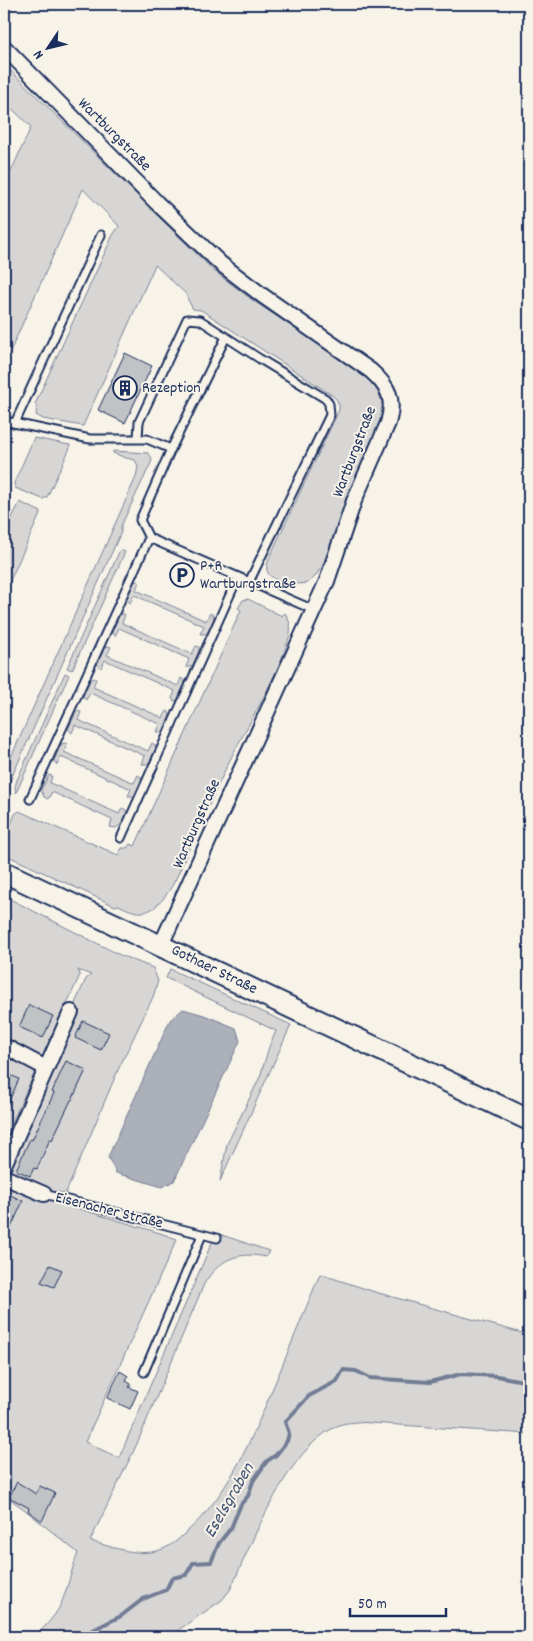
<svg xmlns="http://www.w3.org/2000/svg" width="533" height="1641" font-family="Dekko,sans-serif">
<style>
.green{fill:#d7d6d4;stroke:#798299}
.water{fill:#acb0b9;stroke:#727c95}
.lines{fill:none;stroke-linecap:round;stroke-linejoin:round}
.stream{stroke:#727c95;stroke-width:4}
.building{fill:#c0c3c5;stroke:#1b2f5e}
.lane-casing{stroke:#1b2f5e;stroke-width:11}
.street-casing{stroke:#1b2f5e;stroke-width:18}
.secondary-casing{stroke:#1b2f5e;stroke-width:24}
.lane{stroke:#f7f3e8;stroke-width:7}
.street{stroke:#f7f3e8;stroke-width:14}
.secondary{stroke:#f7f3e8;stroke-width:20}
.labels{text-anchor:middle;dominant-baseline:central;stroke-width:4;stroke-linejoin:round;paint-order:stroke}
.street-label{font-size:16px;fill:#1b2f5e;stroke:#f7f3e8}
.poi-label{font-size:16px;fill:#1b2f5e;stroke:#f7f3e8;text-anchor:start}
.water-label{font-size:18px;font-style:italic;fill:#465679;stroke:#f7f3e8}
</style>
<rect width="100%" height="100%" fill="#f7f3e8"/>
<filter id="ink" filterUnits="userSpaceOnUse"><feTurbulence type="fractalNoise" baseFrequency=".02" numOctaves="2"/><feDisplacementMap in="SourceGraphic" scale="10" xChannelSelector="R" yChannelSelector="G"/><feConvolveMatrix kernelMatrix="1 2 1 2 8 2 1 2 1" color-interpolation-filters="sRGB"/></filter>
<g filter="url(#ink)">
<!-- green -->
<g class="green">
<path d="M4 64 214 271 255 302 364 374C371 382 379 391 382 402 387 426 364 456 356 477 343 507 333 539 321 570H319L316 576 308 583 297 584 285 579 283 583C266 575 263 572 271 554L339 410V405L337 400 332 395 201 310 193 309 188 300 187 295 155 265 83 426 43 419 36 415 37 405 35 404 113 235 119 226 83 189 4 365V187L31 127 4 101Z"/>
<path d="M34 438 70 445V448L47 497 43 499 15 488 14 483Z"/>
<path d="M113 451 148 453 152 458 151 463 121 526V532L10 781 9 809 4 826V773L136 477 138 466 135 460 126 458 113 453Z"/>
<path d="M20 502 41 512 4 594V533Z"/>
<path d="M120 550 125 552 72 670 67 668Z"/>
<path d="M137 581 139 582 136 590 206 621 210 613 213 615 214 619 207 634H200L204 626 134 595 130 603 126 599 134 582Z"/>
<path d="M248 599 282 616 285 613C290 621 292 629 289 638 275 684 247 724 226 768 214 794 202 821 190 847 181 866 173 892 156 906 143 917 132 911 118 905L115 906 4 854V842L15 814 19 811 118 855 122 848H127L130 844 135 846 241 610 238 608 243 600Z"/>
<path d="M123 613 125 615 122 623 192 654 196 646 199 647V651L192 667H186L189 659 119 628 115 636 112 631 119 615Z"/>
<path d="M108 646 111 647 107 655 178 686 181 678 184 680 185 684 178 700 174 701 172 699 175 691 105 660 101 668 97 664 105 647Z"/>
<path d="M65 673 69 675 16 793 15 787 17 780Z"/>
<path d="M93 678 96 679 93 687 163 718 167 711 169 712 170 716 163 732H157L160 724 90 693 86 700 83 696 90 680Z"/>
<path d="M77 711 81 712 78 720 148 751 152 743 155 745 156 749 149 764H142L145 756 75 725 72 733 68 729Z"/>
<path d="M65 743 67 744 64 752 134 783 138 775 141 777V781L134 796H128L131 789 61 757 57 765 54 761 61 744Z"/>
<path d="M49 775 52 776 50 783 119 814 122 808 126 810C128 817 122 826 115 828L110 827 112 820 52 792 48 799 44 797 41 790Z"/>
<path d="M4 896 120 955 153 968 158 981 153 997 118 1070 65 1195 43 1188 6 1171 72 1010 86 979 91 975 78 970 80 975 41 1060 4 1041Z"/>
<path d="M170 969 291 1025 220 1181 227 1144 260 1077 269 1047 276 1031 166 978Z"/>
<path d="M4 1053 31 1067 35 1072 4 1140Z"/>
<path d="M4 1182 33 1195 160 1233 177 1239 85 1442 119 1458 216 1233 269 1251 266 1257C238 1251 219 1259 204 1284L136 1446 90 1541C113 1547 142 1559 165 1548 172 1545 178 1540 183 1535 233 1493 256 1427 281 1369 294 1337 307 1305 320 1274L375 1292 529 1335V1434L357 1422C350 1423 341 1423 335 1427 287 1450 252 1543 230 1590L222 1600 177 1631 182 1637H35C44 1627 54 1618 60 1606 68 1589 71 1570 78 1553L24 1509 4 1495Z"/>
</g>
<!-- water -->
<path class="water" d="M183 1009 204 1015 236 1028 240 1041 174 1181 162 1187 116 1173 108 1157 170 1020Z"/>
<g class="lines">
<!-- stream -->
<path class="stream" d="M79 1637 121 1616 143 1599 166 1590 172 1578 186 1575 193 1563 211 1562 219 1543 231 1528 241 1504 248 1496 253 1481 267 1461 276 1455 287 1441 289 1433 285 1422 309 1396 337 1381 343 1370 356 1371 370 1378 398 1380 430 1382 461 1374 497 1376 529 1382"/>
</g>
<!-- building -->
<g class="building">
<path d="M125 353 152 366 125 423 98 410Z"/>
<path d="M29 1005 53 1016 43 1038 19 1027Z"/>
<path d="M83 1021 109 1033 101 1050 75 1038Z"/>
<path d="M66 1061 86 1070 72 1100H71L52 1140 50 1139 37 1169 34 1168 30 1176 16 1170 30 1139 32 1140 54 1093 52 1092Z"/>
<path d="M4 1072 19 1079 4 1112Z"/>
<path d="M4 1192 23 1201 4 1243Z"/>
<path d="M50 1265 62 1270 54 1287 41 1282Z"/>
<path d="M120 1371 128 1376 126 1381 131 1384 129 1387 138 1391 130 1409 107 1398Z"/>
<path d="M17 1482 36 1494 40 1486 55 1493 42 1521 28 1511 29 1508 9 1497Z"/>
</g>
<g class="lines">
<!-- lane casing -->
<g class="lane-casing">
<g id="lane">
<path d="M226 337 171 449 140 520 149 538 314 610"/>
<path d="M4 421 90 439H147L171 449"/>
<path d="M15 423 101 235"/>
<path d="M138 438 139 422 187 319 200 320 260 359 326 399 329 404 330 415 249 582"/>
<path d="M30 799 149 538"/>
<path d="M121 838 238 577"/>
<path d="M44 1194 217 1238"/>
<path d="M144 1372 202 1235"/>
</g>
</g>
<!-- street casing -->
<g class="street-casing">
<g id="street">
<path d="M4 47 157 203 221 264 263 296 371 371C389 387 395 399 388 423L354 501 327 581 161 945"/>
<path d="M4 1046 46 1068"/>
<path d="M4 1165 71 1012"/>
<path d="M4 1177 44 1194"/>
</g>
</g>
<!-- secondary casing -->
<g class="secondary-casing">
<path id="secondary" d="M4 872 529 1120"/>
</g>
<!-- lane -->
<use href="#lane" class="lane"/>
<!-- street -->
<use href="#street" class="street"/>
<!-- secondary -->
<use href="#secondary" class="secondary"/>
</g>
</g>
<!-- icons -->
<defs>
<g id="building-ring" transform="scale(1.25)"><circle r="9.5" fill="#f7f3e8" stroke="#1b2f5e" stroke-width="1.5"/><path d="M-4-6H4V6H1V3H-1V6H-4ZM-2.5-4.3h1.7v1.8h-1.7ZM.8-4.3h1.7v1.8H.8ZM-2.5-1h1.7V.8h-1.7ZM.8-1h1.7V.8H.8Z" fill="#1b2f5e"/></g>
<g id="parking-ring" transform="scale(1.25)"><circle r="9.5" fill="#f7f3e8" stroke="#1b2f5e" stroke-width="1.5"/><path d="M-3.5-5.5H1a3.5 3.5 0 0 1 0 7H-1V5.5H-3.5ZM-1-3.4V-.6H.8a1.4 1.4 0 0 0 0-2.8Z" fill="#1b2f5e"/></g>
</defs>
<g fill-rule="evenodd">
<use href="#building-ring" x="125" y="388"/>
<use href="#parking-ring" x="182" y="575"/>
</g>
<g class="labels">
<!-- street labels -->
<g class="street-label">
<text transform="translate(114 135) rotate(45)">Wartburgstraße</text>
<text transform="translate(355 452) rotate(-69)">Wartburgstraße</text>
<text transform="translate(197 824) rotate(-66)">Wartburgstraße</text>
<text transform="translate(214 970) rotate(26)">Gothaer Straße</text>
<text transform="translate(109 1211) rotate(14)">Eisenacher Straße</text>
</g>
<!-- poi labels -->
<g class="poi-label">
<text x="142" y="388">Rezeption</text>
<text x="200" y="566">P+R<tspan x="200" dy="18">Wartburgstraße</tspan></text>
</g>
<!-- water labels -->
<g class="water-label">
<text transform="translate(230 1501) rotate(-60)">Eselsgraben</text>
</g>
</g>
<!-- margin -->
<rect width="533" height="1641" fill="none" stroke="#f7f3e8" stroke-width="20"/>
<rect x="10" y="10" width="513" height="1621" fill="none" stroke="#1b2f5e" stroke-width="2" filter="url(#ink)"/>
<!-- north arrow -->
<g transform="translate(48 48) rotate(235)" stroke="#f7f3e8" stroke-width="4" paint-order="stroke">
<path d="M0-4L9 19L0 12L-9 19Z" fill="#1b2f5e"/>
<text y="-8" font-size="14" font-weight="bold" text-anchor="middle" fill="#1b2f5e">N</text>
</g>
<!-- scale -->
<path d="M350 1608v8h96v-8" fill="none" stroke="#1b2f5e" stroke-width="2.5"/>
<text x="358" y="1608" font-size="15" fill="#1b2f5e" stroke="#f7f3e8" stroke-width="4" paint-order="stroke">50 m</text>
</svg>
